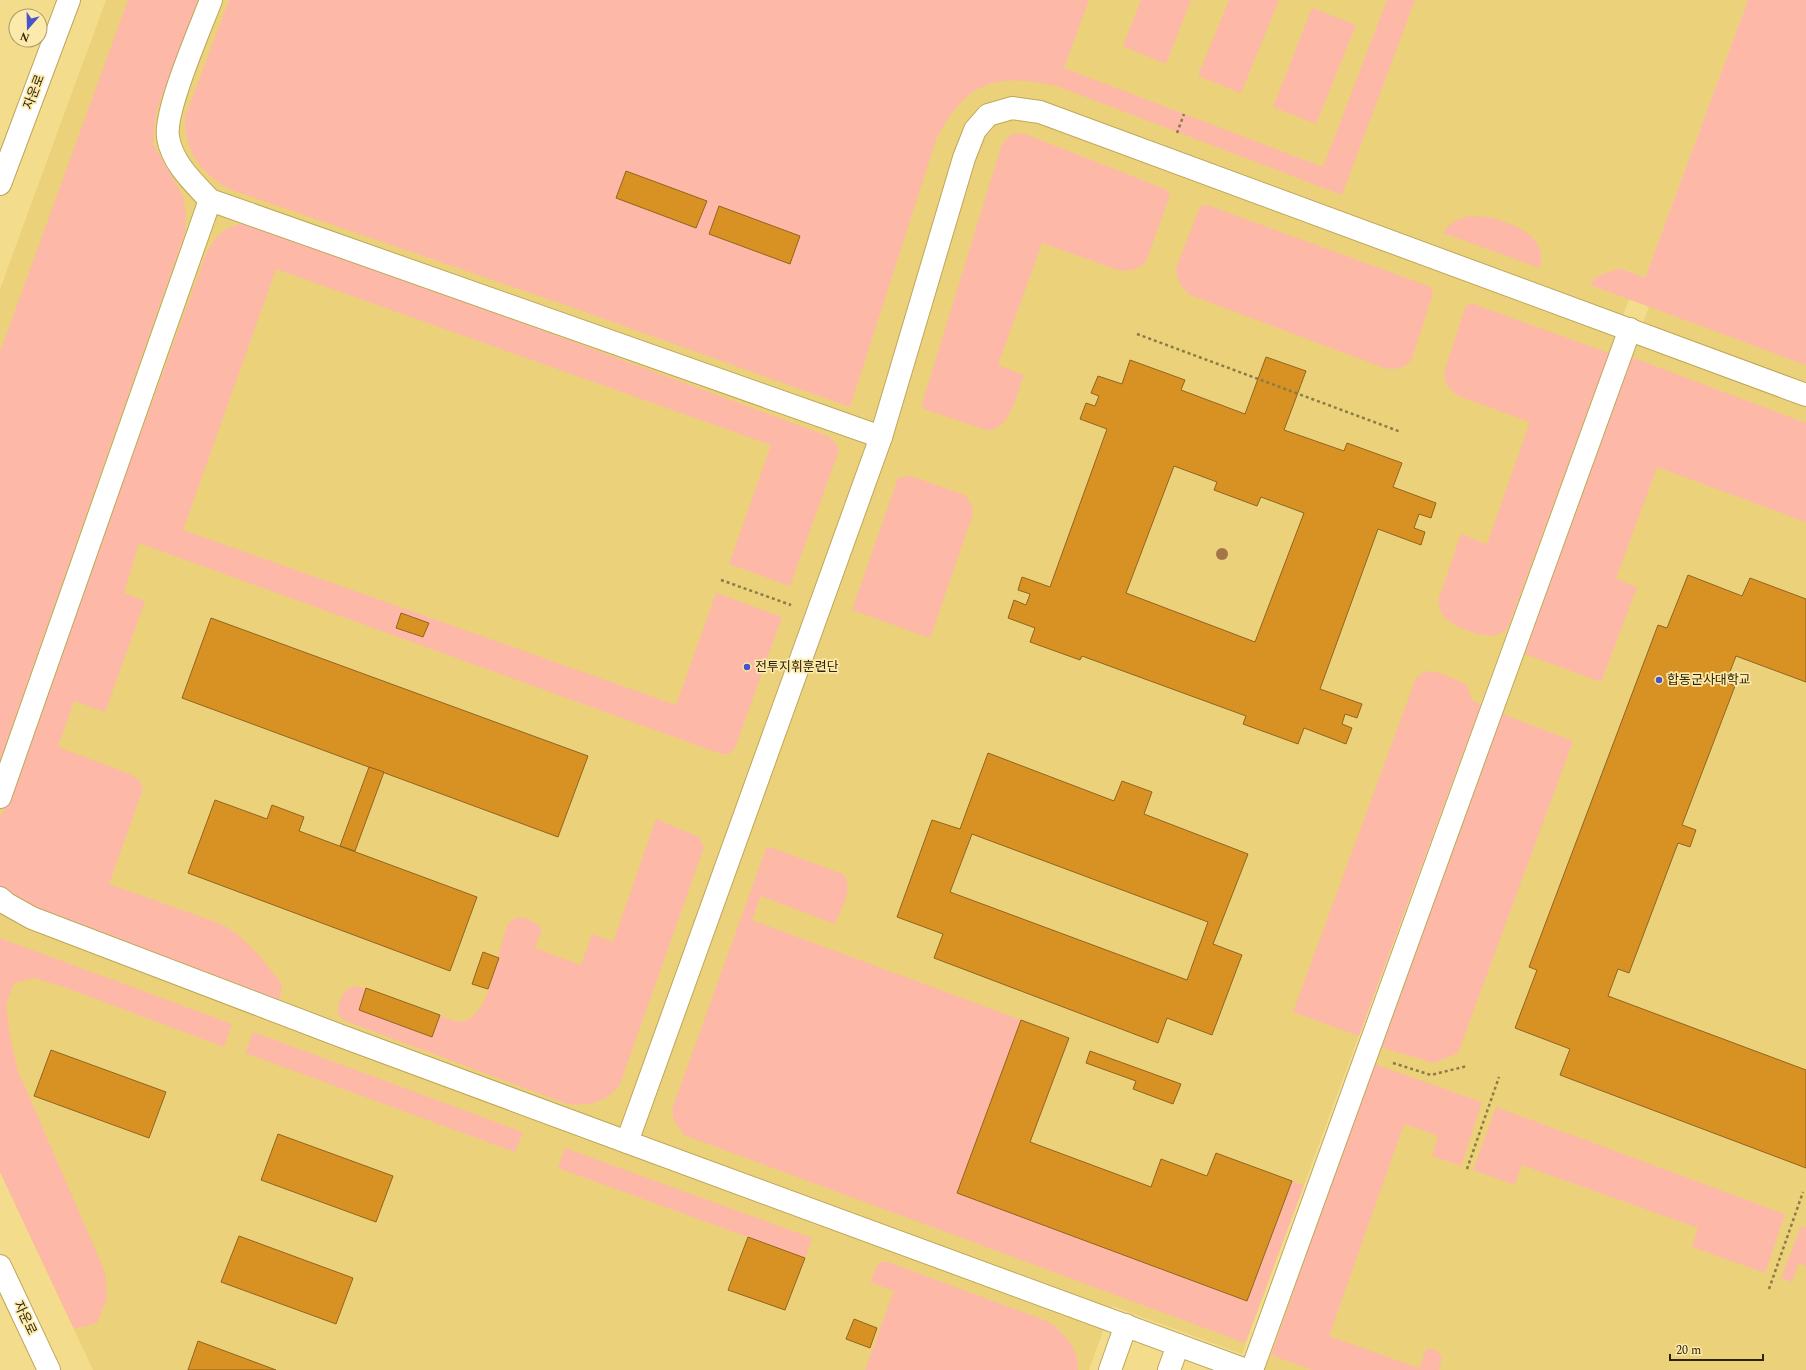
<svg xmlns="http://www.w3.org/2000/svg" width="1806" height="1370" font-family="Spectral,'Noto Sans KR',serif">
<style>
.built{fill:#ebd17a}
.green{fill:#feb8a8}
.building{fill:#d79223;stroke:#92641f;fill-rule:evenodd}
.lines{fill:none;stroke-linecap:round;stroke-linejoin:round}
.minor-casing{stroke:#bea75a;stroke-width:24}
.path{stroke:#8c7b44;stroke-width:2.5;stroke-dasharray:3 3;stroke-linecap:butt}
.minor{stroke:#fff;stroke-width:22}
.tree{fill:#a57549}
.poi-dot{fill:#4755ca;stroke:#fce9ac;stroke-width:1.5}
.labels{text-anchor:middle;dominant-baseline:central;stroke-width:3.5;stroke-linejoin:round;paint-order:stroke}
.street-label{font-size:13px;fill:#2f2504;stroke:#fce9ac}
.poi-label{font-size:13px;fill:#2f2504;stroke:#fce9ac;text-anchor:start}
</style>
<rect width="100%" height="100%" fill="#f4dc8d"/>
<!-- built -->
<g class="built">
<path d="M106 0H1748L1645 278 1620 268 1597 276 1590 285 1629 299 1242 1354 1112 1306 1089 1370H93L0 1172V289Z"/>
<path d="M1762 0H1806V1370H1265L1516 668Z"/>
</g>
<!-- green -->
<g class="green">
<path d="M128 0H198L156 112 153 144 183 196 186 213 185 233 0 760V352Z"/>
<path d="M229 0H1089L1064 68 1323 167 1387 0H1415L1342 195 1057 86C996 73 968 80 937 137L850 407 568 306 229 189C200 172 184 151 185 117Z"/>
<path d="M1141 0H1191L1166 64 1123 46Z"/>
<path d="M1229 0H1279L1241 93 1198 76Z"/>
<path d="M1748 0H1806V365L1590 285 1597 276 1620 268 1645 278Z"/>
<path d="M1312 8 1356 25 1316 124 1273 107Z"/>
<path d="M1016 133 1025 134 1165 189 1170 195 1146 262C1137 270 1129 272 1118 270L1042 243 998 365 1024 375C1016 395 1011 430 986 430L924 409 922 404 1002 144 1008 137Z"/>
<path d="M1207 205 1431 287 1433 294 1411 361C1402 369 1395 370 1384 368L1190 295C1181 287 1177 280 1176 268L1200 207Z"/>
<path d="M1470 216C1477 217 1485 216 1492 218 1507 222 1533 231 1539 247 1542 254 1541 261 1540 268L1443 233C1450 222 1458 219 1470 216Z"/>
<path d="M252 223 828 436 836 443 839 450 790 586 729 564 771 445 276 269 183 530 676 705 716 593 782 617 735 748 729 754H721L139 543 124 593 145 601 105 712 74 701 58 747 130 774 140 781 143 789 109 884 221 924C248 938 263 961 282 984L280 998 275 1001 36 913 0 889V820L206 254C218 232 226 224 252 223Z"/>
<path d="M1471 303 1609 353 1507 630 1494 636 1477 634 1454 625 1442 615 1438 601 1461 534 1487 544 1530 422 1458 396C1449 389 1445 384 1444 373L1465 308Z"/>
<path d="M1631 357 1806 423V522L1657 467 1616 579 1637 587 1601 682 1522 653Z"/>
<path d="M911 476 965 495 971 504 973 514 930 638 852 610 898 478Z"/>
<path d="M1425 671 1440 673 1466 684 1473 701 1481 704 1359 1036 1293 1012 1416 678Z"/>
<path d="M1500 713 1573 741 1458 1053 1434 1063 1380 1047Z"/>
<path d="M656 819 699 837 704 847 620 1084C607 1103 589 1106 567 1104L343 1020 338 1014C338 1004 341 990 353 987 357 986 363 988 366 988L359 1010 432 1037 440 1015C447 1018 455 1023 463 1021 492 1016 497 949 507 927 515 910 533 919 542 929L535 948 581 965 592 934 613 942Z"/>
<path d="M767 846 843 874C855 887 841 909 835 924L761 896 752 920 1021 1020 957 1193 1247 1301 1292 1181 1304 1185 1245 1343 684 1135 674 1120 672 1109Z"/>
<path d="M0 938 232 1024 224 1047 61 986 34 978 14 983 6 1004 10 1036 18 1071 105 1272 107 1298 97 1323 74 1329 0 1172Z"/>
<path d="M253 1032 523 1132 515 1152 245 1053Z"/>
<path d="M1374 1064 1482 1102 1461 1166 1432 1156 1438 1136 1404 1124 1329 1336 1419 1368 1427 1348 1439 1352 1442 1358 1439 1370H1313L1271 1355Z"/>
<path d="M1496 1107 1785 1214 1765 1273 1692 1247 1698 1228 1522 1165 1515 1185 1473 1170Z"/>
<path d="M565 1148 812 1238 805 1258 558 1168Z"/>
<path d="M1801 1226 1806 1228V1266L1799 1263 1792 1282 1781 1278Z"/>
<path d="M879 1262H888L1047 1321C1064 1332 1079 1348 1078 1370H865L894 1291 870 1282Z"/>
</g>
<!-- building -->
<g class="building">
<path d="M626 171 707 201 696 228 616 198Z"/>
<path d="M719 206 800 236 790 264 709 234Z"/>
<path d="M1266 357 1306 371 1284 430 1344 451 1347 443 1402 463 1393 487 1436 503 1431 518 1419 514 1414 528 1425 532 1421 545 1378 529 1320 689 1362 704 1357 718 1345 714 1342 724 1352 728 1346 744 1304 728 1298 744 1243 724 1246 716 1082 656 1080 660 1030 642 1035 628 1008 618 1014 600 1026 605 1030 594 1018 590 1022 577 1050 587 1107 429 1080 419 1086 403 1095 406 1099 396 1091 393 1098 376 1122 384 1130 360 1185 380 1181 390 1245 414ZM1174 466 1217 482 1214 490 1257 506 1261 497 1304 513 1255 642 1126 593Z"/>
<path d="M1688 575 1742 596 1750 578 1806 599V682L1736 656 1726 682 1735 686 1682 825 1696 830 1690 847 1678 843 1629 973 1618 969 1608 996 1806 1070V1168L1560 1075 1570 1049 1515 1028 1537 970 1529 967 1658 625 1667 628Z"/>
<path d="M401 613 429 623 423 637 396 628Z"/>
<path d="M211 618 588 756 558 837 182 698Z"/>
<path d="M988 753 1114 801 1122 781 1152 792 1144 814 1248 854 1213 944 1242 955 1212 1035 1167 1018 1158 1043 934 958 943 934 897 917 932 820 960 829ZM972 834 1208 922 1187 980 950 892Z"/>
<path d="M369 767 384 772 355 851 340 846Z"/>
<path d="M215 800 267 819 272 805 304 817 299 831 477 897 450 971 188 873Z"/>
<path d="M483 952 499 958 488 989 472 984Z"/>
<path d="M366 988 440 1015 432 1037 359 1010Z"/>
<path d="M1021 1020 1069 1038 1030 1142 1151 1187 1161 1159 1207 1176 1216 1153 1292 1181 1247 1301 957 1193Z"/>
<path d="M51 1050 166 1092 149 1138 34 1096Z"/>
<path d="M1090 1051 1181 1084 1173 1104 1133 1089 1136 1081 1086 1063Z"/>
<path d="M278 1134 393 1176 376 1222 261 1180Z"/>
<path d="M239 1236 353 1278 336 1324 221 1282Z"/>
<path d="M748 1237 805 1258 785 1310 728 1290Z"/>
<path d="M854 1319 877 1328 870 1348 846 1339Z"/>
<path d="M198 1341 276 1370H188Z"/>
</g>
<g class="lines">
<!-- minor casing -->
<g class="minor-casing">
<g id="minor">
<path d="M0 184 69 0"/>
<path d="M210 200C193 182 172 163 168 137 164 111 200 29 211 0"/>
<path d="M0 797 210 200 881 437"/>
<path d="M0 898 7 904 32 918 341 1036 627 1142"/>
<path d="M0 1266 49 1370"/>
<path d="M1110 1370 1126 1325"/>
<path d="M1169 1370 1178 1345"/>
<path d="M1246 1370 627 1142 881 437 964 158 975 130 988 115 1012 108 1040 112 1806 395"/>
<path d="M1252 1370 1630 329"/>
</g>
</g>
<!-- path -->
<g class="path">
<path d="M1177 133 1184 114"/>
<path d="M1137 334 1401 432"/>
<path d="M721 580 791 605"/>
<path d="M1393 1063 1431 1075 1467 1066"/>
<path d="M1467 1169 1499 1077"/>
<path d="M1769 1289 1803 1192"/>
</g>
<!-- minor -->
<use href="#minor" class="minor"/>
</g>
<!-- trees -->
<circle class="tree" cx="1222" cy="554" r="6"/>
<!-- markers -->
<g class="poi-dot">
<circle cx="747" cy="667" r="4"/>
<circle cx="1659" cy="680" r="4"/>
</g>
<g class="labels">
<!-- street labels -->
<g class="street-label">
<text transform="translate(34 92) rotate(-69)">자운로</text>
<text transform="translate(25 1318) rotate(65)">자운로</text>
</g>
<!-- poi labels -->
<g class="poi-label">
<text x="755" y="667">전투지휘훈련단</text>
<text x="1667" y="680">합동군사대학교</text>
</g>
</g>
<!-- north arrow -->
<g transform="translate(28 28) rotate(200)"><circle r="19" fill="#fce9ac" stroke="#aa9b69"/>
<path d="M0-3L7 15L0 10L-7 15Z" fill="#4755ca"/>
<text y="-6" font-size="11" font-weight="bold" text-anchor="middle" fill="#2f2504">N</text>
</g>
<!-- scale -->
<path d="M1670 1354v6h93v-6" fill="none" stroke="#2f2504" stroke-width="2"/>
<text x="1676" y="1354" font-size="12" fill="#2f2504" stroke="#fce9ac" stroke-width="3" paint-order="stroke">20 m</text>
</svg>
